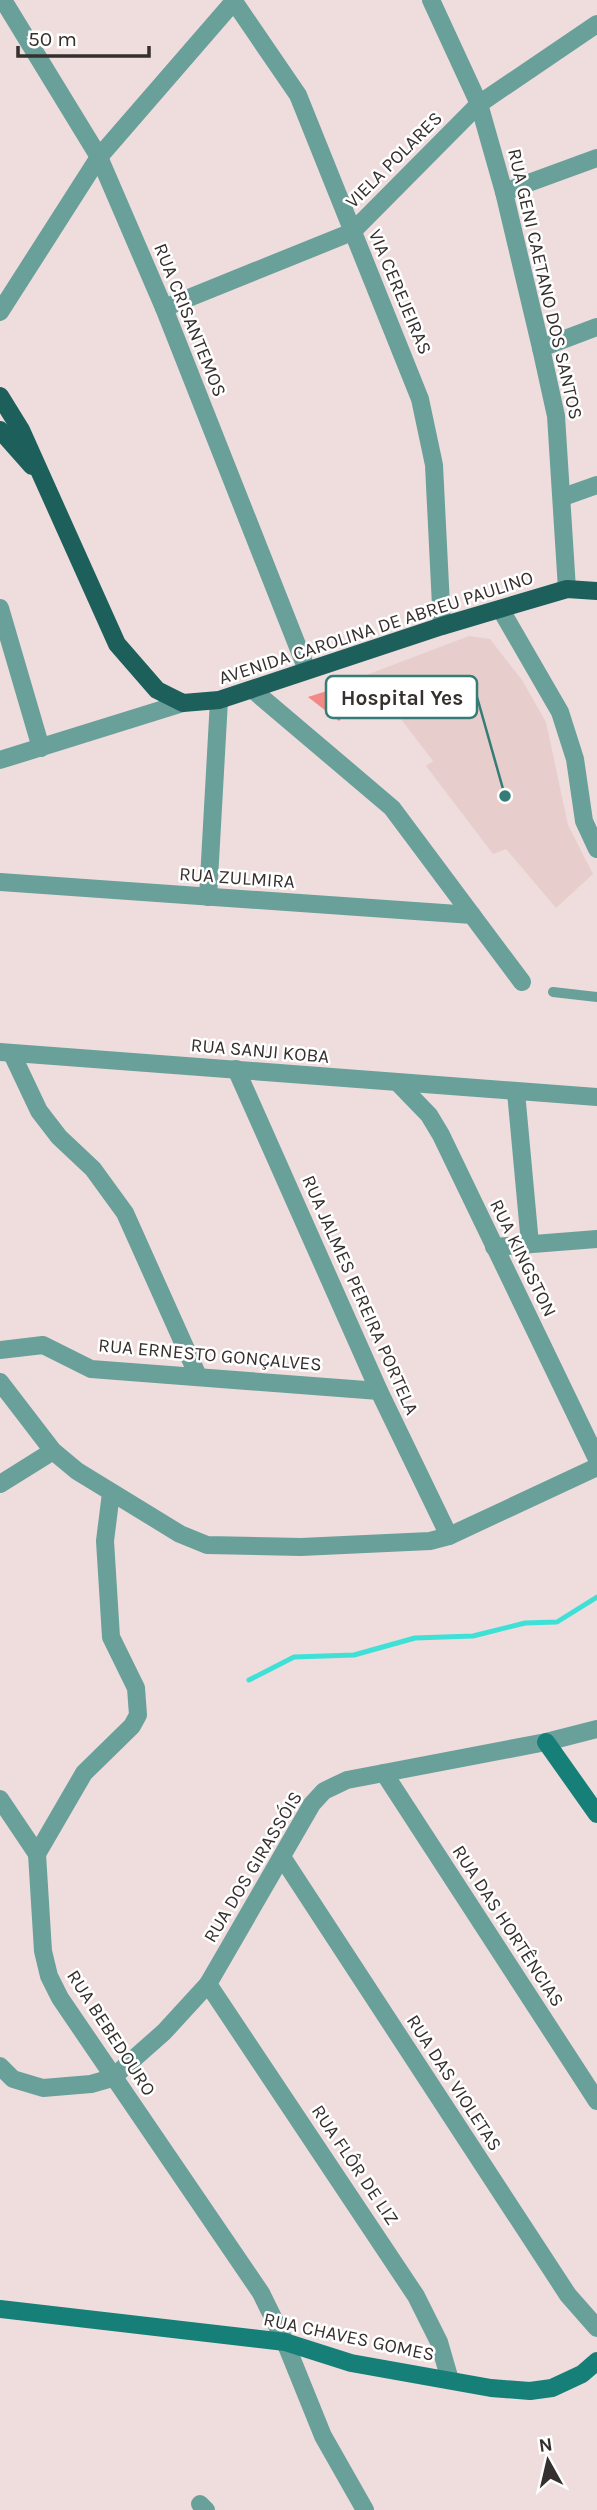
<svg xmlns="http://www.w3.org/2000/svg" width="597" height="2510" font-family="Karla,sans-serif">
<style>
.built{fill:#e7cecc}
.lines{fill:none;stroke-linecap:round;stroke-linejoin:round}
.stream{stroke:#3fe1d6;stroke-width:5}
.building{fill:#f28984}
.lane{stroke:#69a09a;stroke-width:10}
.street{stroke:#69a09a;stroke-width:18}
.secondary{stroke:#167f78;stroke-width:18}
.primary{stroke:#1d605b;stroke-width:18}
.labels{text-anchor:middle;dominant-baseline:central;stroke-width:5;stroke-linejoin:round;paint-order:stroke}
.street-label{font-size:19px;fill:#352f2e;stroke:#fff}
.leader{fill:none;stroke:#347c76;stroke-width:2.5}
.callout-dot{fill:#347c76;stroke:#fff;stroke-width:2.5}
.callout{fill:#fff;stroke:#347c76;stroke-width:2.5}
.callout-label{font-size:21px;text-anchor:middle;font-weight:bold;fill:#352f2e}
</style>
<rect width="100%" height="100%" fill="#eedddc"/>
<!-- built -->
<path class="built" d="M469 636 490 639 522 680 546 722 568 825 593 874 556 908 506 849 493 854 426 766 433 761 391 706 353 680Z"/>
<g class="lines">
<!-- stream -->
<path class="stream" d="M249 1680 294 1657 354 1655 415 1638 473 1636 525 1623 557 1622 597 1597"/>
</g>
<!-- building -->
<path class="building" d="M349 684 363 694 339 721 308 697Z"/>
<g class="lines">
<!-- lane -->
<path class="lane" d="M553 992 597 997"/>
<!-- street -->
<g class="street">
<path d="M3 0 99 157 164 308 307 670"/>
<path d="M233 0 298 95 420 399 434 465 442 626"/>
<path d="M431 0 479 104 504 192 541 348 556 416 567 589"/>
<path d="M504 192 597 158"/>
<path d="M164 308 352 232 479 104 597 24"/>
<path d="M0 312 99 157 235 0"/>
<path d="M541 348 597 327"/>
<path d="M563 497 597 485"/>
<path d="M0 608 41 748"/>
<path d="M501 610 560 712 575 759 584 821 597 849"/>
<path d="M253 690 392 808 522 982"/>
<path d="M0 760 183 703"/>
<path d="M0 882 472 915"/>
<path d="M208 897 219 700"/>
<path d="M0 1052 597 1097"/>
<path d="M12 1054 39 1111 59 1137 93 1169 125 1213 198 1376"/>
<path d="M236 1069 379 1391 449 1536"/>
<path d="M399 1084 429 1115 441 1135 597 1459"/>
<path d="M516 1092 530 1244"/>
<path d="M494 1247 597 1239"/>
<path d="M0 1350 43 1345 91 1369 379 1391"/>
<path d="M0 1382 53 1451 77 1471 180 1534 207 1545 301 1547 430 1541 449 1536 597 1467"/>
<path d="M0 1484 53 1451"/>
<path d="M111 1493 105 1541 111 1637 136 1688 138 1715 132 1726 84 1773 37 1854 43 1951 49 1976 60 1998 261 2293 285 2342 323 2436 365 2510"/>
<path d="M384 1773 597 2101"/>
<path d="M0 1799 37 1854"/>
<path d="M282 1857 568 2295 597 2328"/>
<path d="M208 1984 416 2296 439 2342 450 2380"/>
<path d="M0 2066 13 2079 43 2088 91 2084 112 2078 164 2032 208 1984 312 1804 324 1791 347 1780 546 1742 597 1729"/>
<path d="M200 2504 206 2510"/>
</g>
<!-- secondary -->
<g class="secondary">
<path d="M546 1742 597 1814"/>
<path d="M0 2309 285 2342 351 2363 491 2388 530 2391 552 2388 582 2374 597 2361"/>
</g>
<!-- primary -->
<g class="primary">
<path d="M0 396 21 430 117 644 157 690 183 703 219 700 442 626 567 589 597 591"/>
<path d="M0 430 32 466"/>
</g>
</g>
<g class="labels">
<!-- street labels -->
<g class="street-label">
<text transform="translate(394 160) rotate(-45)">VIELA POLARES</text>
<text transform="translate(545 284) rotate(77)">RUA GENI CAETANO DOS SANTOS</text>
<text transform="translate(400 292) rotate(67)">VIA CEREJEIRAS</text>
<text transform="translate(190 320) rotate(68)">RUA CRISANTEMOS</text>
<text transform="translate(376 628) rotate(-18)">AVENIDA CAROLINA DE ABREU PAULINO</text>
<text transform="translate(237 878) rotate(4)">RUA ZULMIRA</text>
<text transform="translate(260 1051) rotate(5)">RUA SANJI KOBA</text>
<text transform="translate(523 1258) rotate(64)">RUA KINGSTON</text>
<text transform="translate(360 1295) rotate(66)">RUA JALMES PEREIRA PORTELA</text>
<text transform="translate(210 1355) rotate(5)">RUA ERNESTO GONÇALVES</text>
<text transform="translate(253 1867) rotate(-59)">RUA DOS GIRASSÓIS</text>
<text transform="translate(508 1926) rotate(57)">RUA DAS HORTÊNCIAS</text>
<text transform="translate(111 2033) rotate(57)">RUA BEBEDOURO</text>
<text transform="translate(454 2083) rotate(57)">RUA DAS VIOLETAS</text>
<text transform="translate(355 2165) rotate(56)">RUA FLÔR DE LIZ</text>
<text transform="translate(349 2337) rotate(12)">RUA CHAVES GOMES</text>
</g>
</g>
<!-- callouts -->
<path class="leader" d="M505 796L477 697"/>
<circle class="callout-dot" cx="505" cy="796" r="7"/>
<rect class="callout" x="326" y="676" width="151" height="42" rx="7"/>
<g class="callout-label">
<text x="402" y="705">Hospital Yes</text>
</g>
<!-- north arrow -->
<g transform="translate(548 2461) rotate(352)" stroke="#ffffff" stroke-width="5" paint-order="stroke">
<path d="M0-5L12 26L0 18L-12 26Z" fill="#352f2e"/>
<text y="-10" font-size="19" font-weight="bold" text-anchor="middle" fill="#352f2e">N</text>
</g>
<!-- scale -->
<path d="M18 46v10h131v-10" fill="none" stroke="#352f2e" stroke-width="3.5"/>
<text x="28" y="46" font-size="21" fill="#352f2e" stroke="#ffffff" stroke-width="5" paint-order="stroke">50 m</text>
</svg>
